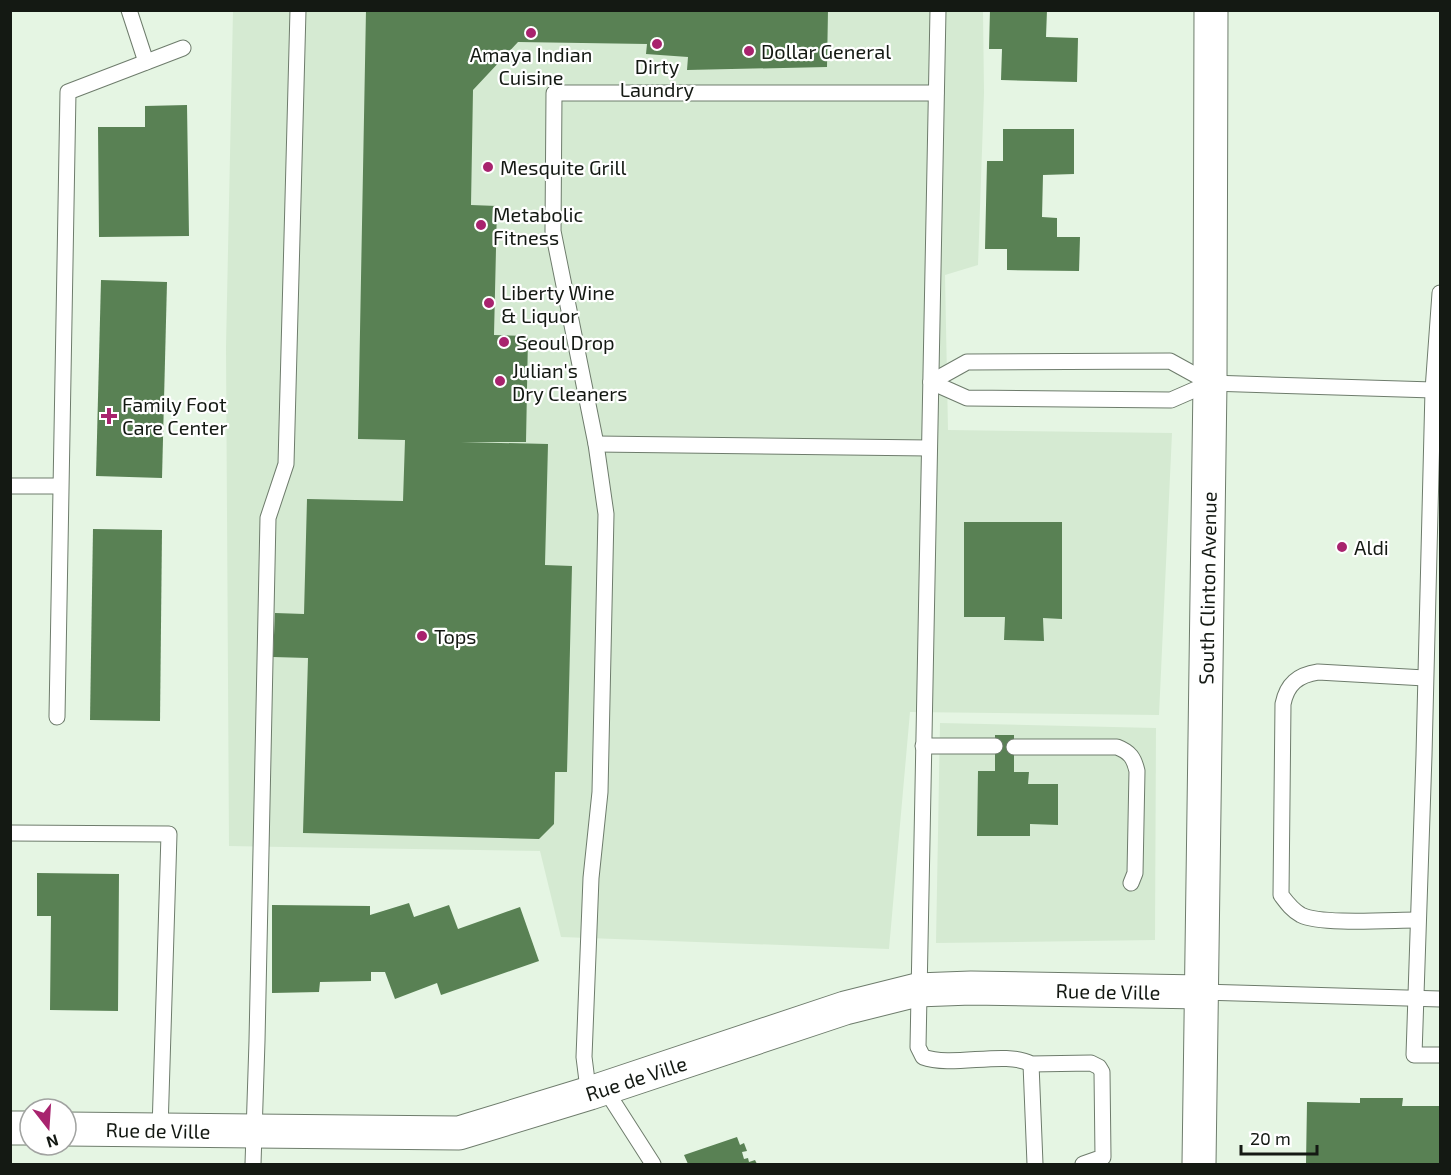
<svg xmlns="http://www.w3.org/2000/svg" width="1451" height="1175" font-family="'Exo 2',sans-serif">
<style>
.built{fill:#d5ead2}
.building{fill:#598154}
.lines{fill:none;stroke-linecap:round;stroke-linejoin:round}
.service-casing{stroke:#6e7c6c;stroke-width:17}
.tertiary-casing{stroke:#6e7c6c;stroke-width:35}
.service{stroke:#fff;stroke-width:15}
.tertiary{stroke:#fff;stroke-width:33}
.poi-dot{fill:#a8236e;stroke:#fff;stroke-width:2}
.labels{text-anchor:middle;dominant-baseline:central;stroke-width:4.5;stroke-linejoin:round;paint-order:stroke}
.poi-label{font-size:20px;fill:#141913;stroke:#fff;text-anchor:start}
.street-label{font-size:20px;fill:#141913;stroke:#fff}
</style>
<rect width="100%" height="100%" fill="#e5f5e3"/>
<!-- built -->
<g class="built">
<path d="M233 11H983L984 93 978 265 945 275 948 430 1172 433 1159 715 910 712 889 949 561 937 540 851 229 846 226 347Z"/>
<path d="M940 723 1156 728 1155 940 936 943Z"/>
</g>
<!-- building -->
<g class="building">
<path d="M366 10H828L827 67 687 70 688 57 646 54 647 44 518 42 473 90 471 205 497 206 494 335 528 336 526 442H461L548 444 545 565 572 566 567 772H555L554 824 539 839 303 833 308 658 273 657 275 613 304 614 307 499 403 501 405 440 358 439Z"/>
<path d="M990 10H1047L1046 37 1078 38 1077 82 1001 80 1002 49H989Z"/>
<path d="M187 105 189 236 99 237 98 127H145V106Z"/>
<path d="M1003 129H1074V174L1043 175 1042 217 1057 218V237H1080L1079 271 1007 270V249H985L987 161H1003Z"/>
<path d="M101 280 167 282 162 478 96 476Z"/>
<path d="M964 522H1062V619L1043 618 1044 641 1004 640 1005 617H964Z"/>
<path d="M93 529 162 530 160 721 90 720Z"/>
<path d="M995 735H1014V772H1029L1028 784H1058V825L1030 824V836H977L978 771H995Z"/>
<path d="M37 873 119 874 118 1011 50 1010 51 916H37Z"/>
<path d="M409 903 414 917 449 905 458 929 520 907 539 961 441 995 437 983 395 999 385 972H371V981L320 982 319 992 272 993V905L370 906V915Z"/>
<path d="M1360 1098H1403L1402 1106H1440V1164H1306L1307 1102 1360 1103Z"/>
<path d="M737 1137 740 1145 744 1143 747 1151 742 1152 744 1159 748 1158 749 1162 755 1160 757 1164H688L684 1155Z"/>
</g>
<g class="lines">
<!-- service casing -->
<g class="service-casing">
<g id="service">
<path d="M129 10 146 62"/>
<path d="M938 10 918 1047 923 1057C952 1068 1006 1050 1031 1064L1091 1063 1099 1067 1102 1072 1103 1157 1083 1164"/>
<path d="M1440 293 1433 390 1424 755 1414 1055H1440"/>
<path d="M931 382 967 362 1170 361 1210 383 1433 390"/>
<path d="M931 382 967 398 1171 400 1210 383"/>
<path d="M596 444 929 448"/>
<path d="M10 486H60"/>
<path d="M57 717 68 92 183 48"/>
<path d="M923 746H995"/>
<path d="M1014 747H1117C1130 752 1134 758 1137 771L1135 873 1131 883"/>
<path d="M10 833 169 834 160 1130"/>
<path d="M1417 920C1391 920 1321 925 1301 915 1292 910 1287 903 1281 895L1283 704C1287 684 1298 675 1318 672L1425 678"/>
<path d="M1201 992 1440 999"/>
<path d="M1031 1064 1035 1164"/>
<path d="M605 1089 653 1164"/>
<path d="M590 1093 587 1081 584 1057 591 878 600 792 606 514 596 444 553 231 554 93H936"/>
<path d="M253 1164 257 1041 268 518 286 464 298 10"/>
</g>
</g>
<!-- tertiary casing -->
<g class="tertiary-casing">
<g id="tertiary">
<path d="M10 1128H30"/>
<path d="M66 1129 459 1133 590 1093 845 1008 917 990 971 988 1201 992"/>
<path d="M1199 1164 1210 383 1211 10"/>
</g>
</g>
<!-- service -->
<use href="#service" class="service"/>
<!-- tertiary -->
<use href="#tertiary" class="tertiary"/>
</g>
<!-- markers -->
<g class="poi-dot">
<circle cx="531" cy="33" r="6"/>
<circle cx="657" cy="44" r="6"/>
<circle cx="749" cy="51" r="6"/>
<circle cx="488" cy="167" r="6"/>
<circle cx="481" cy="225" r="6"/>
<circle cx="489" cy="303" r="6"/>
<circle cx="504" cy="342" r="6"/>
<circle cx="500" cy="381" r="6"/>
<path d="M106 407h6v6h6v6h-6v6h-6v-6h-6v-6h6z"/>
<circle cx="1342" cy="547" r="6"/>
<circle cx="422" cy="636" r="6"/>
</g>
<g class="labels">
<!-- poi labels -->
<g class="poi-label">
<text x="761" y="51">Dollar General</text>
<text x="531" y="54" text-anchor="middle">Amaya Indian<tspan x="531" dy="23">Cuisine</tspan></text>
<text x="657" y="66" text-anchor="middle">Dirty<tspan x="657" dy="23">Laundry</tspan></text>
<text x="500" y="167">Mesquite Grill</text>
<text x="493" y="214">Metabolic<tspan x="493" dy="23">Fitness</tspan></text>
<text x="501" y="292">Liberty Wine<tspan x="501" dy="23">&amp; Liquor</tspan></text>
<text x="516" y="342">Seoul Drop</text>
<text x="512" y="370">Julian's<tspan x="512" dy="23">Dry Cleaners</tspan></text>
<text x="122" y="404">Family Foot<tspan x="122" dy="23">Care Center</tspan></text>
<text x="1354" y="547">Aldi</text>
<text x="434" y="636">Tops</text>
</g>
<!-- street labels -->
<g class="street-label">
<text transform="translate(1207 588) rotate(-89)">South Clinton Avenue</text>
<text transform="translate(1108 991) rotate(1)">Rue de Ville</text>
<text transform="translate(636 1078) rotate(-18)">Rue de Ville</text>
<text transform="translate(158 1130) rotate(1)">Rue de Ville</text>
</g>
</g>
<!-- border -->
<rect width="1451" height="1175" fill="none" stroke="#141913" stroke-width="24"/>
<!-- north arrow -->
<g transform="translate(48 1127) rotate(163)"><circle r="28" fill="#ffffff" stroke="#a1a3a1" stroke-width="1.5"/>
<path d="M0-4.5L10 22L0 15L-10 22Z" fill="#a8236e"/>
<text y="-9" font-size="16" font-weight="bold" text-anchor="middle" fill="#141913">N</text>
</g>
<!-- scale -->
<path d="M1241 1145v9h76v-9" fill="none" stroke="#141913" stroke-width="3"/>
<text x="1250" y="1145" font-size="18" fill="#141913" stroke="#ffffff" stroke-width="4.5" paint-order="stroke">20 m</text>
</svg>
